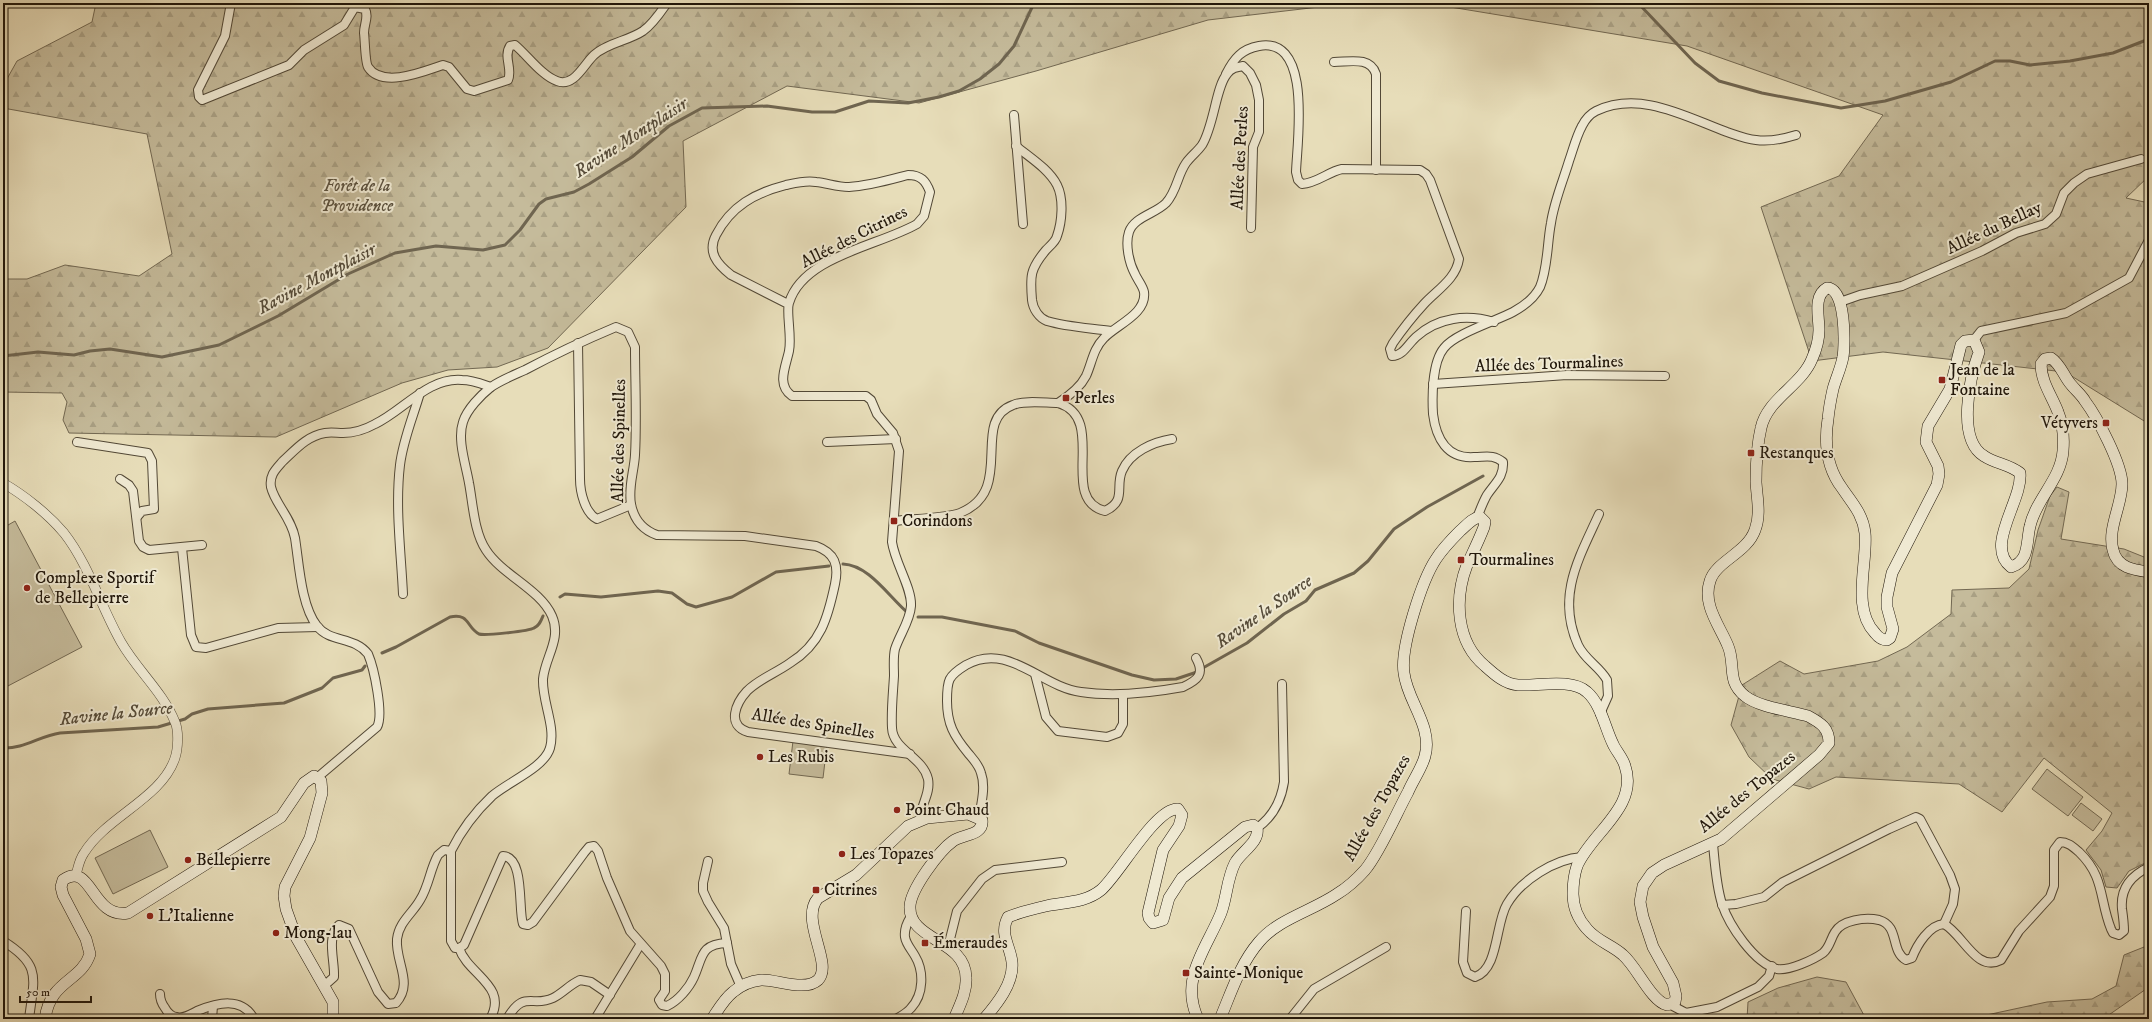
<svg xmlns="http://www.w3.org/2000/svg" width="2152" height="1022" font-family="'IM FELL DW Pica',serif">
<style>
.grass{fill:#c5bb9b;stroke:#726852}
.forest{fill:url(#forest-firs);stroke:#726852}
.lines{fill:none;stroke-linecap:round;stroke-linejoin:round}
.stream{stroke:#6f6550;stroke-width:3}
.minor-casing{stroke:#524836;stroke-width:10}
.tertiary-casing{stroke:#524836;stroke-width:10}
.secondary-casing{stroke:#20160a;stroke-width:12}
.minor{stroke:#efe9d2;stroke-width:8}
.tertiary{stroke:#efe9d2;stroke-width:9}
.secondary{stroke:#efe9d2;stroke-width:11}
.poi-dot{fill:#8f2418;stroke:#efe9d2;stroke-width:1.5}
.labels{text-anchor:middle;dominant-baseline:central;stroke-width:4;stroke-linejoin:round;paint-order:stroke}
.street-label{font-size:17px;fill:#20160a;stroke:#efe9d2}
.park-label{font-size:17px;font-style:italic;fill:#5a503d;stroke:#efe9d2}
.poi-label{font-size:17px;fill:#20160a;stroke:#efe9d2;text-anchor:start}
.water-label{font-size:18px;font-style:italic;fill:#544a38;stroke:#efe9d2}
</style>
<defs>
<pattern id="forest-firs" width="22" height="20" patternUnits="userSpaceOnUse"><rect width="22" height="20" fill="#c5bb9b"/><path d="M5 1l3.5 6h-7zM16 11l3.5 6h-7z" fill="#a9a084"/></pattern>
</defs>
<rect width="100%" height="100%" fill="#e7ddb9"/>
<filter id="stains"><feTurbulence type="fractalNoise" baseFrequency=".005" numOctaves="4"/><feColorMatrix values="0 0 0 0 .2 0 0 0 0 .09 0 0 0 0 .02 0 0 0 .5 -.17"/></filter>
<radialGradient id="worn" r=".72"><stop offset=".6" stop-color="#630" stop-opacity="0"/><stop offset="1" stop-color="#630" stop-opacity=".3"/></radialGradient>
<!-- grass -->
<g class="grass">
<path d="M15 521 82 647 6 687 3 681V528Z"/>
<path d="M793 741 827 745 823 778 789 774Z"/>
<path d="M2047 769 2083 797 2068 816 2032 789Z"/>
<path d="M2081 803 2102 819 2093 831 2072 815Z"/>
<path d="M150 830 168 867 113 894 95 858Z"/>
</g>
<!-- forest -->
<g class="forest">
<path d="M96 3H1353L1208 20 1036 71 919 103 787 86 683 141 686 207 548 348 497 367 448 370 402 383 276 437 69 433 63 420 67 402 62 393 3 392V279H27L65 265 139 276 172 254 147 134 3 108V86L17 61 92 22Z"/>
<path d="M1426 3H2149V176L2126 198 2149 203V424L2065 372 1883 352 1812 361 1761 207 1839 176 1883 115 1687 46Z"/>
<path d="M2057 487 2069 492 2061 539 2124 549 2149 559V861L2129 871 2117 888 2106 887 2101 870 2086 850 2102 831 2112 813 2044 758 2002 812 1959 784 1836 777 1809 789 1772 779 1749 757 1731 725 1742 685 1780 661 1804 674 1878 661 1907 647 1951 614 1952 590 2009 588 2029 569 2038 530 2050 496Z"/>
<path d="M2149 945V987L2103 1019H1968L2047 1002 2092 999 2116 986 2124 955Z"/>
<path d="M1817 977 1846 982 1866 1019H1747L1748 1002 1778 988Z"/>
</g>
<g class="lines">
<!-- stream -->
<g class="stream">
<path d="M1638 3 1695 63 1719 81 1762 93 1841 108 1885 101 1951 82 1995 61H2010L2030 65 2070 61 2113 53 2149 39"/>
<path d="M3 356 38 352 74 355 90 351 110 349 162 357 219 345 278 316 348 274 395 253 436 246 483 250 505 245 520 230 539 204 546 199 574 192 589 184 632 157 669 126 702 108 767 106 812 112H835L869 101 908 103 939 97 959 91 980 79 999 64 1014 46 1034 3"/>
<path d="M843 564C869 565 889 597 908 613"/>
<path d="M560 597 565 594 601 597 658 591 672 593 687 604 696 607 732 597 776 572 829 566"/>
<path d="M918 617H942L1015 631 1039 643 1132 675 1154 680 1176 679 1194 673 1247 643 1284 614 1306 601 1315 590 1354 573 1368 561 1394 529 1427 507 1483 476"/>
<path d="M382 653 396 647 450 617C470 613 466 627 479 634 484 636 529 631 534 628 539 626 541 621 543 616"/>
<path d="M3 748C23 749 40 736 60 733L158 727 185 719 192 714 208 709 284 703 322 688 333 678 362 670 365 666"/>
</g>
<!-- minor casing -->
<g class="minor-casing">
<g id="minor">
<path d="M231 3 225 36 198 90 199 97 202 100 289 65 304 50 344 25 355 7 365 9C369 17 364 24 364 33 365 40 365 62 368 67 382 89 425 71 443 65L449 67 467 89 474 91 508 80C513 69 503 57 510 46L515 45C527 55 542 76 557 81 574 88 584 64 594 55 607 43 628 41 643 31 653 24 660 13 667 3"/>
<path d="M1334 62C1349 62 1370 56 1376 74V170"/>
<path d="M1226 74C1234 58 1242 49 1259 46 1313 36 1297 142 1296 172L1298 180 1302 184C1317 183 1328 172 1342 169L1420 170 1426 174 1430 180 1459 259C1456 279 1437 290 1424 304 1412 317 1402 330 1393 343L1390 349 1392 356C1403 356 1408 344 1416 337 1438 317 1467 314 1494 322"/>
<path d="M1014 115 1023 224"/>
<path d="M1016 146C1029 157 1049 169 1057 185 1064 199 1062 222 1057 236 1056 241 1050 246 1046 250 1030 269 1030 276 1032 300 1033 309 1039 318 1047 321 1067 327 1090 328 1111 331"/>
<path d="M1840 302 1860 295 1902 286 1982 251 2016 233 2045 224 2056 214 2064 193 2074 183 2087 174 2141 159"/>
<path d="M788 304 731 275C717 264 707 252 716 235 731 206 755 193 786 185 795 183 806 180 816 182 827 183 837 187 849 187 869 186 889 180 908 175 921 175 926 181 930 192L924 216 917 224C879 246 803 256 789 303 786 312 792 337 789 351 786 366 776 385 792 396H866L871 400 877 414 893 433 899 451 892 542C895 563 912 588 911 606 910 621 900 634 895 649 893 657 894 667 894 676 893 693 891 711 892 728 893 750 923 757 928 779 931 795 919 806 921 820"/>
<path d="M1974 340 1981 331 2066 313 2129 278 2149 240"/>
<path d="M578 343 580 479C580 492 585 513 597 519L631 505"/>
<path d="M1433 384 1567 375 1665 376"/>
<path d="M1058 403C1069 396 1080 388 1086 376 1092 363 1093 349 1104 338 1116 325 1147 314 1144 292 1143 286 1137 279 1135 274 1129 263 1125 244 1129 232 1134 217 1155 214 1166 203 1177 191 1177 176 1186 163 1191 156 1198 151 1202 145 1214 126 1216 86 1227 74 1231 68 1237 67 1243 66L1250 73 1256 85 1259 100V132L1253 147 1251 228"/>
<path d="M77 442 148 453 152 461 154 509 142 511 137 517"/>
<path d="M827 442 896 439"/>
<path d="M120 479 129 485 133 491 139 541 143 547 149 550 202 545"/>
<path d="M1599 514C1579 558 1556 596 1578 645 1585 660 1599 666 1607 680L1608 696 1600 714"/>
<path d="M1477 518C1480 510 1483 502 1487 495 1495 483 1504 477 1503 462 1493 454 1486 457 1474 457 1447 459 1436 438 1433 414 1432 397 1432 362 1444 348 1454 334 1496 321 1513 312 1524 306 1534 299 1540 287 1548 268 1547 243 1551 223 1554 202 1563 181 1569 161 1573 150 1576 137 1582 126 1585 120 1590 114 1596 111 1640 90 1686 117 1727 132 1736 135 1746 139 1756 140 1770 142 1783 139 1796 135"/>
<path d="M894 521C909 519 948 518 960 513 1017 490 969 421 1013 405 1025 400 1045 403 1058 403 1109 418 1057 499 1105 511 1127 501 1115 487 1122 471 1130 452 1153 442 1172 439"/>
<path d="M182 548 191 635 196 647 206 648 278 628 318 627"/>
<path d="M403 594C401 552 395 507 400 465 403 440 413 417 420 393"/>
<path d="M1035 674 1046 717 1058 731 1107 737 1118 733 1123 724V694"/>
<path d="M318 777 377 727C384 715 374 668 368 654 354 636 330 643 317 626 301 606 299 563 295 538 291 517 275 504 271 487 269 475 276 469 283 461 296 449 307 436 325 433 331 432 337 433 343 433 353 433 366 429 375 424 403 411 428 377 462 380 472 380 482 384 491 387"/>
<path d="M979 818C981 804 986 787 981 773 979 765 973 759 968 753 954 736 947 724 947 701 947 680 948 676 966 665 1008 641 1041 687 1081 692 1114 697 1150 693 1183 687 1198 680 1205 674 1196 658"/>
<path d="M1257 828C1273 817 1281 801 1284 782L1282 684"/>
<path d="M1713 844C1715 864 1716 885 1722 904 1729 925 1754 963 1777 969 1789 971 1813 960 1823 953 1830 947 1830 940 1835 932 1842 920 1865 917 1879 920 1900 926 1890 951 1906 960L1912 958C1917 945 1929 925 1944 924 1963 934 1976 973 2001 960L2019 931 2050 897 2054 886V850L2060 842C2068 842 2073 847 2079 852 2105 877 2099 899 2111 929L2113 933 2119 935 2124 931C2124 923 2123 916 2122 909 2120 888 2132 875 2149 867"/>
<path d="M451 851C461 831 475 812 492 796 508 782 544 768 550 748 556 726 542 702 543 679 545 657 562 639 552 616 540 589 502 575 486 550 474 532 473 504 469 483 466 465 457 440 463 422 467 409 481 395 491 387 501 380 514 375 525 370 555 354 585 340 616 327L628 332 635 347C635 383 637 419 635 455 634 472 628 487 631 504 634 520 643 530 657 535L745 536 816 546C835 553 839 565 835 584 828 617 821 644 790 663 776 673 759 679 747 691 736 703 726 725 748 732L910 754"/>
<path d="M451 851V941L455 948H459L464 945 503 856C525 857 518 910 523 924L528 925 533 922 584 853 589 847 594 846 598 851 607 878 630 931 661 966 665 974V991L659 1000 662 1005 667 1006C678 1001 689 988 694 977 703 957 700 944 727 943"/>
<path d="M708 861 703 883V891L708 902 724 928 731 964 741 987"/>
<path d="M1722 905 1736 904 1764 897 1783 882 1889 829 1916 817 1920 819 1950 875 1955 889 1953 904 1944 924"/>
<path d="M1466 911 1463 962 1467 973 1475 977C1499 969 1495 924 1507 904 1521 880 1555 859 1582 857"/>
<path d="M3 941C42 965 34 978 29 1019"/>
<path d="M948 947 957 911 982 879 995 870 1062 862"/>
<path d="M459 948C468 975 509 986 490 1019"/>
<path d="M325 985 334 977C335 961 326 937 339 925L349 929 378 992 388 1004 396 1003C414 983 395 962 397 939 399 922 412 914 420 900 429 886 430 869 438 855L444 850 451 851"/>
<path d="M160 994C160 999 162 1004 165 1008 167 1012 172 1017 177 1017 184 1019 191 1014 197 1011 217 1003 242 996 254 1019"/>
<path d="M1671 1005 1686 1013 1717 1007 1758 987 1769 976 1772 966"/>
<path d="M212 1019 213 1006"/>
<path d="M507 1019C524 989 532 1008 553 998 563 993 569 985 580 980L591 982 610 995"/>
<path d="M595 1019 640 945"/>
<path d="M896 1019C901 1016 907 1013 911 1008 924 994 924 971 915 956 911 949 906 944 905 937 904 929 907 923 911 916"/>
<path d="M1290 1019 1314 989 1386 947"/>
</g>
</g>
<!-- tertiary casing -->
<g class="tertiary-casing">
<path id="tertiary" d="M3 483C24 495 48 514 64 533 89 565 101 607 121 642 137 670 163 692 175 722 179 731 178 749 175 758 162 798 106 817 84 853 79 860 78 868 76 875"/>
</g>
<!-- secondary casing -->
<g class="secondary-casing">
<g id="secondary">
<path d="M45 1019C50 980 81 982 90 954L86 939 63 895 61 887 63 880C92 860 91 919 128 913L281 817 304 783 314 776 321 781 322 793 310 838 285 887 284 896 286 909 296 937 333 1002V1019"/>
<path d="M712 1019C718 1010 724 999 733 992 740 986 751 981 761 980 776 979 805 992 818 980 834 964 799 920 818 898L856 875 908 826 927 818 968 814 982 820C984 836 962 834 953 841 939 851 911 889 910 906 908 941 966 939 966 978 967 992 959 1007 954 1019"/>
<path d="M984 1019C997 1004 1014 983 1012 962 1010 945 999 934 1008 917 1020 912 1033 909 1046 906 1065 902 1085 903 1101 890 1118 876 1156 807 1178 809L1182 815 1179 826 1163 850 1148 913 1149 918 1153 923 1163 920 1169 898 1182 878 1245 827 1253 825 1257 828C1260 842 1241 852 1235 863 1227 878 1227 897 1221 913 1207 948 1179 978 1198 1019"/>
<path d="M1220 1019C1231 993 1240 964 1259 942 1278 919 1312 911 1337 894 1347 888 1357 879 1365 870 1380 852 1396 814 1408 792 1413 780 1422 768 1425 756 1433 726 1407 701 1404 673 1400 648 1422 580 1436 559 1443 548 1451 540 1460 531 1466 526 1472 518 1480 517L1485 522 1484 527C1479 540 1473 552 1467 565 1454 599 1456 642 1485 666 1495 675 1505 684 1518 685 1538 686 1572 678 1587 692 1601 704 1605 728 1613 744 1616 751 1623 758 1625 766 1639 807 1591 833 1577 866 1574 875 1573 885 1573 894 1573 908 1578 919 1587 929 1597 941 1612 945 1623 955 1637 967 1651 1001 1667 1005L1675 1002 1676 996 1673 983 1653 947 1643 917 1640 902 1643 886 1652 873 1664 865 1721 839 1819 755 1829 743C1829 728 1821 723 1808 716 1791 711 1758 707 1745 696 1726 681 1736 665 1728 646 1720 626 1702 605 1710 581 1716 561 1747 553 1755 530 1761 514 1757 499 1756 482 1756 465 1757 445 1761 428 1767 399 1801 386 1812 359 1816 350 1819 340 1819 330 1819 316 1813 296 1827 288 1846 288 1845 344 1843 357 1841 368 1836 378 1833 389 1831 398 1829 409 1828 419 1824 444 1827 468 1842 488 1852 503 1863 514 1865 533 1868 562 1851 608 1875 633 1878 637 1882 640 1887 640L1890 638 1893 629 1887 607V597L1892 573 1937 485 1939 474 1938 466 1926 442 1928 426 1950 389 1961 345 1965 341 1974 340 1979 352C1970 377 1956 439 1984 456 1996 464 2009 464 2020 473 2023 500 1984 546 2011 567 2030 561 2026 542 2030 526 2036 499 2061 479 2063 451 2064 439 2063 424 2058 412 2052 396 2041 382 2041 364L2045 359 2051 358C2060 364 2063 374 2069 382 2074 389 2081 394 2085 401 2097 417 2122 464 2122 484 2122 505 2107 529 2113 550 2117 568 2134 570 2149 572"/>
</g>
</g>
<!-- minor -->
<use href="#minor" class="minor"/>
<!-- tertiary -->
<use href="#tertiary" class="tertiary"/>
<!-- secondary -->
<use href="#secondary" class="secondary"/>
</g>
<!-- markers -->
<g class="poi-dot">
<rect x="1938" y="376" width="8" height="8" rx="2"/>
<rect x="1062" y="394" width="8" height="8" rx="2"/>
<rect x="2102" y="419" width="8" height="8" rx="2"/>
<rect x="1747" y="449" width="8" height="8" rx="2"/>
<rect x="890" y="517" width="8" height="8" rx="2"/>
<rect x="1457" y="556" width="8" height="8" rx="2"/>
<circle cx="27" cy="588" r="4"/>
<circle cx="760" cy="757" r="4"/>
<circle cx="897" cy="810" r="4"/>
<circle cx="842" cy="854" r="4"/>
<circle cx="188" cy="860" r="4"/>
<rect x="812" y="886" width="8" height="8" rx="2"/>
<circle cx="150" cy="916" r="4"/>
<circle cx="276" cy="933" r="4"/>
<rect x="921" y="939" width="8" height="8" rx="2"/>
<rect x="1182" y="969" width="8" height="8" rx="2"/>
</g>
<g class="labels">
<!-- street labels -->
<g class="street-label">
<text transform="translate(1240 158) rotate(-87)">Allée des Perles</text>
<text transform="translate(1994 228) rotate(-25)">Allée du Bellay</text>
<text transform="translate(854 237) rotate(-27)">Allée des Citrines</text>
<text transform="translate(1549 364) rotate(-2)">Allée des Tourmalines</text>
<text transform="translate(619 441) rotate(-89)">Allée des Spinelles</text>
<text transform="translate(813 724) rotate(9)">Allée des Spinelles</text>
<text transform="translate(1747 792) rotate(-39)">Allée des Topazes</text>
<text transform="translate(1377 808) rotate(-61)">Allée des Topazes</text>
</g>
<!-- park labels -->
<g class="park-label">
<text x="357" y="186">Forêt de la<tspan x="357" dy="20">Providence</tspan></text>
</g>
<!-- poi labels -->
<g class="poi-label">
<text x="1950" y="370">Jean de la<tspan x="1950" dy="20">Fontaine</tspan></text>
<text x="1074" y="398">Perles</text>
<text x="2098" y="423" text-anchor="end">Vétyvers</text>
<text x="1759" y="453">Restanques</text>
<text x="902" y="521">Corindons</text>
<text x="1469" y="560">Tourmalines</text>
<text x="35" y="578">Complexe Sportif<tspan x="35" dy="20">de Bellepierre</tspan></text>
<text x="768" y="757">Les Rubis</text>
<text x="905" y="810">Point Chaud</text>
<text x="850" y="854">Les Topazes</text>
<text x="196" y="860">Bellepierre</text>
<text x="824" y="890">Citrines</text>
<text x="158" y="916">L'Italienne</text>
<text x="284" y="933">Mong-lau</text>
<text x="933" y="943">Émeraudes</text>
<text x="1194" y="973">Sainte-Monique</text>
</g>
<!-- water labels -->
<g class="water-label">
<text transform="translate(631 138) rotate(-33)">Ravine Montplaisir</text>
<text transform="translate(317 279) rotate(-28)">Ravine Montplaisir</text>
<text transform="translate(1264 612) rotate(-35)">Ravine la Source</text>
<text transform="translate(116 714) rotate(-6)">Ravine la Source</text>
</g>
</g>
<!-- margin -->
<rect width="2152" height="1022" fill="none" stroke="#e7ddb9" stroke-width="16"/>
<rect x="4" y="4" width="2144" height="1014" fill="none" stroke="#20160a" stroke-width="2"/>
<rect x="8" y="8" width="2136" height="1006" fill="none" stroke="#20160a"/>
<!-- scale -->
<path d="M20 996v6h71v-6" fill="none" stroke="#20160a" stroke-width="2"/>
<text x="26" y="996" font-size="12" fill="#20160a" stroke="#efe9d2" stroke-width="3" paint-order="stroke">50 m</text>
<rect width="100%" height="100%" filter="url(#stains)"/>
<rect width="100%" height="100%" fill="url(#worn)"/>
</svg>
